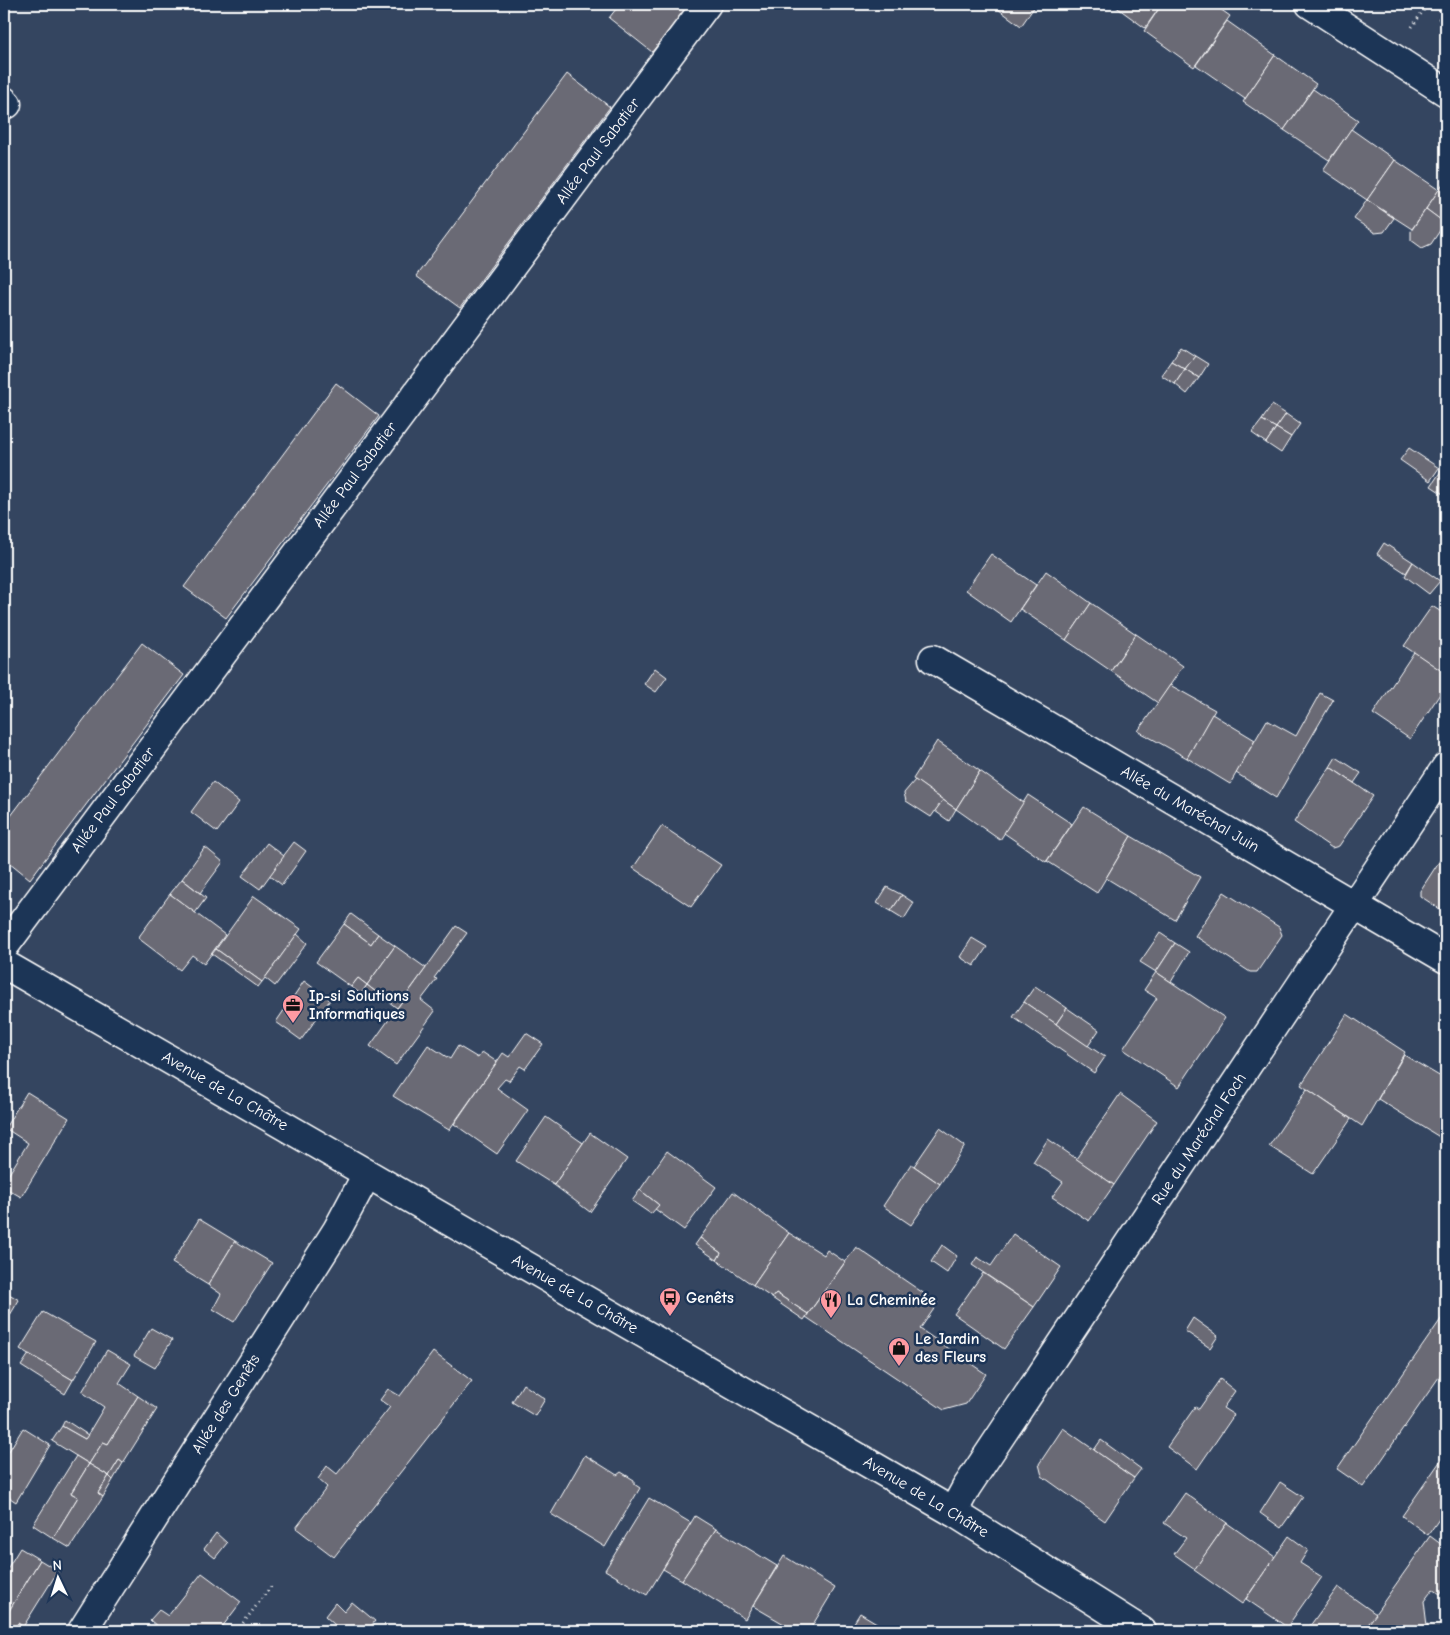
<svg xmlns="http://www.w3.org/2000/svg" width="1450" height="1635" font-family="'Comic Neue',sans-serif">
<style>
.building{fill:#6b6a75;stroke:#fff}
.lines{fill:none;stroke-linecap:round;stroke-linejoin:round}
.minor-casing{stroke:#fff;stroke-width:31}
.tertiary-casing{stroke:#fff;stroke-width:31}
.secondary-casing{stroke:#fff;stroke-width:31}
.path{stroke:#fff;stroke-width:3;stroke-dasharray:1 4;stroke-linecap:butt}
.minor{stroke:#1d3557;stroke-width:28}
.tertiary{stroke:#1d3557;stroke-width:28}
.secondary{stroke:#1d3557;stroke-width:28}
.labels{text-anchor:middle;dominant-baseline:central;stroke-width:5;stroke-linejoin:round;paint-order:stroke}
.street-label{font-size:16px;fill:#fff;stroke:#1d3557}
.poi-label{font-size:16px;font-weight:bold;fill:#fff;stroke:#1d3557;text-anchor:start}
</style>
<rect width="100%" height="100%" fill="#344560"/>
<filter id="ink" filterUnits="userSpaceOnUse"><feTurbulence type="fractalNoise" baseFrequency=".02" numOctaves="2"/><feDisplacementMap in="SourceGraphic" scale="10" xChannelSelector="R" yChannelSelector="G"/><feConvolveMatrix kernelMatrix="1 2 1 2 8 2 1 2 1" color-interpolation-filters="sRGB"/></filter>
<g filter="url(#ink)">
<!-- building -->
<g class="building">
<path d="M620 4H689L652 52 609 18Z"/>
<path d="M991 4H1033L1035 6 1021 26Z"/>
<path d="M1117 4H1162L1145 28 1115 6Z"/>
<path d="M1162 4H1213L1230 16 1194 67 1144 31Z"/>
<path d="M1446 7V24L1438 19Z"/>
<path d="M1227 21 1275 55 1245 99 1196 65Z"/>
<path d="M1275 55 1316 84 1284 130 1243 102Z"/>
<path d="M567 74 610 107 460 308 416 276Z"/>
<path d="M1313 89 1358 120 1329 160 1284 130Z"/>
<path d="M1351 129 1395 160 1367 200 1323 170Z"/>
<path d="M1395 160 1439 190 1412 229 1367 200Z"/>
<path d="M1446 179V224L1426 209Z"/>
<path d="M1367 200 1394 218 1384 232 1375 233 1354 219Z"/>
<path d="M1426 209 1445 223 1431 244 1422 248 1411 240V231Z"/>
<path d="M1181 347 1195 356 1185 369 1171 361Z"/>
<path d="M1195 356 1208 364 1199 378 1185 369Z"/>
<path d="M1171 361 1185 369 1175 384 1161 375Z"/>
<path d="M1185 369 1199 378 1187 394 1175 384Z"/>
<path d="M336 383 379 416 226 618 184 587Z"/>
<path d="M1272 405 1286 414 1276 428 1262 420Z"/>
<path d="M1286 414 1300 424 1291 437 1276 428Z"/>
<path d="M1262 420 1276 428 1266 443 1252 433Z"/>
<path d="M1276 428 1291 437 1281 453 1266 443Z"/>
<path d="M1409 448 1439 468 1430 481 1400 460Z"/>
<path d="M1445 465 1446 466V496L1431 486Z"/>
<path d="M1384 543 1413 562 1406 573 1377 554Z"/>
<path d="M991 554 1036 585 1011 622 966 590Z"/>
<path d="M1413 562 1440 581 1429 594 1405 576Z"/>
<path d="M1046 571 1091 603 1066 640 1020 609Z"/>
<path d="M1091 603 1136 634 1111 671 1066 640Z"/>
<path d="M1432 606 1446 615V674L1404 646Z"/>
<path d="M1136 634 1183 666 1158 703 1111 671Z"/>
<path d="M142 643 184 675 30 879 4 858V825Z"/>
<path d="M1414 652 1446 674V685L1410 739 1373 714Z"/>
<path d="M655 668 667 677 656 692 644 684Z"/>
<path d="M1170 685 1215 710 1187 758 1138 731Z"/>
<path d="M1320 693 1333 700 1276 798 1236 773 1267 720 1296 736Z"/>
<path d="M1212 714 1255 740 1230 784 1187 758Z"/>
<path d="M937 741 980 771 956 809 913 779Z"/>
<path d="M1336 757 1361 773 1354 783 1330 767Z"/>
<path d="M1330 767 1373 796 1339 846 1332 848 1294 822Z"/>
<path d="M980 771 1024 803 1000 840 956 809Z"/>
<path d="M915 780 943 800 931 817 906 801 904 793Z"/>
<path d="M213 782 239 802 217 832 191 812Z"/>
<path d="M1028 795 1072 824 1046 862 1004 833Z"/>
<path d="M943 800 956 809 949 821 935 811Z"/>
<path d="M1084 807 1131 836 1097 893 1047 861Z"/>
<path d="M662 826 721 865 691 907 633 868Z"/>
<path d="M1131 836 1200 877 1175 920 1106 878Z"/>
<path d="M294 842 306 851 282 885 269 875Z"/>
<path d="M267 843 284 856 260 889 242 876Z"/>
<path d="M205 847 223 862 200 893 182 879Z"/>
<path d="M1446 851V913L1420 896V891Z"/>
<path d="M182 879 206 898 195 913 170 894Z"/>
<path d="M887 887 902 895 891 911 877 903Z"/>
<path d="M1224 892 1279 927 1282 935 1257 972H1250L1195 936Z"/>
<path d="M170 894 225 935 204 964 192 955 180 970 138 938Z"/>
<path d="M902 895 914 903 904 919 891 911Z"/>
<path d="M254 896 301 929 262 982 216 949Z"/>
<path d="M351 914 378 934 371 944 344 924Z"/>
<path d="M344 924 371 944 378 934 395 946 367 985 358 978 351 987 316 962Z"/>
<path d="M456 926 467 933 434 978 437 979 421 1000 435 1011 396 1065 370 1046Z"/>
<path d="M1160 933 1175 943 1156 972 1140 962Z"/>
<path d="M297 934 307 943 275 986 265 978Z"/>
<path d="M972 938 987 947 974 966 960 957Z"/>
<path d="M1175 943 1189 952 1171 982 1156 972Z"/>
<path d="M395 946 426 968 397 1008 367 985Z"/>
<path d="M216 949 262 982 258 987 212 954Z"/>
<path d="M1156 972 1225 1018 1179 1087 1123 1049 1157 998 1144 990Z"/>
<path d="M358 978 367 985 361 994 351 987Z"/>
<path d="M304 981 330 1000 301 1040 276 1022Z"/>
<path d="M367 985 377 993 372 1003 361 994Z"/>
<path d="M1035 986 1067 1008 1056 1024 1024 1002Z"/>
<path d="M1024 1002 1105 1057 1094 1073 1013 1017Z"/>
<path d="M1067 1008 1099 1030 1088 1046 1056 1024Z"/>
<path d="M1347 1014 1405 1052 1362 1126 1301 1085Z"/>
<path d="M526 1033 543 1044 525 1069 520 1066 509 1081 505 1079 497 1088 528 1110 497 1154 454 1124 503 1053 509 1057Z"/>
<path d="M428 1045 450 1059 458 1046 478 1058 482 1052 497 1062 449 1130 393 1096Z"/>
<path d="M1404 1055 1446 1080V1141L1378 1099Z"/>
<path d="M1307 1089 1351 1119 1313 1174 1269 1146Z"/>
<path d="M27 1092 69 1118 21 1197 4 1187V1182L28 1143 5 1128Z"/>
<path d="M1120 1094 1157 1121 1114 1185 1076 1159Z"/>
<path d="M546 1117 583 1143 554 1185 516 1161Z"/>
<path d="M940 1128 965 1146 940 1184 914 1166Z"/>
<path d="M590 1133 627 1159 590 1212 554 1185Z"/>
<path d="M1048 1139 1114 1185 1089 1221 1052 1197 1063 1182 1033 1162Z"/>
<path d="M667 1151 716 1187 684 1230 655 1209 659 1205 640 1190Z"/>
<path d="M911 1164 940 1184 911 1225 883 1206Z"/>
<path d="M640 1190 659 1205 651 1214 632 1201Z"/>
<path d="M733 1192 789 1233 753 1285 717 1260 721 1253 700 1238Z"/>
<path d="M199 1219 235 1241 208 1285 172 1263Z"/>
<path d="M789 1233 824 1255 827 1250 845 1262 808 1314 776 1293 772 1298 753 1285Z"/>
<path d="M1013 1234 1061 1267 1034 1307 972 1265 977 1257 991 1266Z"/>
<path d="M700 1238 721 1253 717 1260 695 1245Z"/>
<path d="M235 1241 272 1263 234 1322 213 1309 221 1294 208 1285Z"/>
<path d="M942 1245 957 1256 947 1273 931 1262Z"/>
<path d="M856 1247 938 1303 920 1329 986 1374 966 1404 944 1410 806 1317Z"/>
<path d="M983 1273 1034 1307 1004 1349 954 1314Z"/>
<path d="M4 1291 19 1300 4 1325Z"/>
<path d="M776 1293 808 1314 804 1320 772 1298Z"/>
<path d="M43 1312 96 1342 73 1380 20 1349Z"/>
<path d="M1446 1312V1367L1363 1487 1337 1469Z"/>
<path d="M1193 1318 1218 1336 1210 1348 1185 1331Z"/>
<path d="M151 1328 172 1340 155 1368 134 1356Z"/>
<path d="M107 1350 131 1364 119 1383 138 1396 108 1444 103 1442 89 1464 52 1441 62 1426 85 1439 104 1407 82 1392Z"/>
<path d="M433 1352 472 1381 334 1557 296 1528 327 1487 318 1479 327 1466 337 1474 390 1407 380 1400 388 1389 400 1396Z"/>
<path d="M29 1354 73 1380 65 1394 21 1366Z"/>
<path d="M1220 1379 1235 1391 1223 1408 1234 1415 1197 1469 1167 1447 1195 1407 1199 1409Z"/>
<path d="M523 1384 545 1399 535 1416 512 1402Z"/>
<path d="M138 1396 157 1409 123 1463 119 1460 109 1476 89 1464 103 1442 108 1444Z"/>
<path d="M65 1420 88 1435 85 1439 62 1426Z"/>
<path d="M23 1428 50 1445 16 1502 4 1494V1459Z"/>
<path d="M1063 1428 1134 1478 1105 1521 1042 1476 1039 1464Z"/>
<path d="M1101 1440 1141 1469 1134 1478 1094 1450Z"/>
<path d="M1446 1453V1509L1428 1535 1402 1516Z"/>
<path d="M585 1455 617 1475 621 1472 634 1480V1484L640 1488 605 1547 551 1514Z"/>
<path d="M76 1456 89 1464 71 1493 78 1497 53 1538 33 1525Z"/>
<path d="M119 1460 123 1463 113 1480 109 1476Z"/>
<path d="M89 1464 109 1476 98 1493 103 1497 70 1548 53 1538 78 1497 71 1493Z"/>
<path d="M109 1476 113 1480 103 1497 98 1493Z"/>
<path d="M1280 1482 1303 1497 1281 1528 1260 1513Z"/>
<path d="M1185 1493 1227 1523 1195 1569 1174 1554 1186 1538 1164 1523Z"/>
<path d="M649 1498 691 1523 647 1595 605 1570Z"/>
<path d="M695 1516 716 1529 682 1580 663 1569Z"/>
<path d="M1227 1523 1275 1557 1242 1604 1194 1570Z"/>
<path d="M716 1529 777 1566 745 1619 682 1580Z"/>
<path d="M216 1533 227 1543 215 1558 204 1549Z"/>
<path d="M1289 1536 1308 1550 1300 1563 1322 1577 1287 1627 1246 1599Z"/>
<path d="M1430 1536 1446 1548V1585L1440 1594 1433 1589 1424 1601 1427 1626 1434 1631H1363Z"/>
<path d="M20 1548 40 1560 4 1619V1574Z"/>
<path d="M784 1556 835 1588 809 1631H796L753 1606Z"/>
<path d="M40 1560 58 1571 23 1627 18 1623 14 1631H4V1619Z"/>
<path d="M202 1573 241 1602 219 1631H157L159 1628 150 1620 159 1610 168 1616Z"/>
<path d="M1338 1587 1376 1614 1363 1631H1309L1307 1630Z"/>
<path d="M352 1602 375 1621 367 1631H329L335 1625 325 1616 335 1603 344 1612Z"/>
<path d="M860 1613 880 1625 876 1631H849Z"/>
<path d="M18 1623 23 1627 20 1631H14Z"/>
<path d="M880 1625 890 1631H876Z"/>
</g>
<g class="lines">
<!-- minor casing -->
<g class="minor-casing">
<g id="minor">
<path d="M4 101 7 104"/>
<path d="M933 659 1446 959"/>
<path d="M4 947 707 4"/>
<path d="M953 1512 966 1488 1446 767"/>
<path d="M82 1631 337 1230 367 1174"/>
</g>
</g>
<!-- tertiary casing -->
<g class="tertiary-casing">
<path id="tertiary" d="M1310 4 1446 92"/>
</g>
<!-- secondary casing -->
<g class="secondary-casing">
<path id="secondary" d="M4 964 953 1512 1142 1631"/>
</g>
<!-- path -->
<g class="path">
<path d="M1412 27 1428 4"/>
<path d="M237 1631 273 1584"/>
</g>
<!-- minor -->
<use href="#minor" class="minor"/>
<!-- tertiary -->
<use href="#tertiary" class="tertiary"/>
<!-- secondary -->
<use href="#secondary" class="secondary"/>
</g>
</g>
<!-- icons -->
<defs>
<g id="office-pin" transform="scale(1.125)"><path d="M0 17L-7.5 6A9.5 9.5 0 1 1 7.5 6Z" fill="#ff9aa2" stroke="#1d3557"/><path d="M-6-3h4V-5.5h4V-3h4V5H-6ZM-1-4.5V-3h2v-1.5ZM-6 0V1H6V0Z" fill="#111"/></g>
<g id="bus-pin" transform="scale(1.125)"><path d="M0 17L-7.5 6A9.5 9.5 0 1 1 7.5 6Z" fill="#ff9aa2" stroke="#1d3557"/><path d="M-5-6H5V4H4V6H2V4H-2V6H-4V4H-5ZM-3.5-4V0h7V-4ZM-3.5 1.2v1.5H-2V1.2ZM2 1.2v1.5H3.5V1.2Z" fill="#111"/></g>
<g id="restaurant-pin" transform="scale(1.125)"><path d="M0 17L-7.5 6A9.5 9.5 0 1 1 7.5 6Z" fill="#ff9aa2" stroke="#1d3557"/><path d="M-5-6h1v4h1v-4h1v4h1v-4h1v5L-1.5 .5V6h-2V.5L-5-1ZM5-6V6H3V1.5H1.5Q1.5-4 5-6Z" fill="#111"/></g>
<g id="shop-pin" transform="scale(1.125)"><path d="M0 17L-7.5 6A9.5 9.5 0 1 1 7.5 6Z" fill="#ff9aa2" stroke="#1d3557"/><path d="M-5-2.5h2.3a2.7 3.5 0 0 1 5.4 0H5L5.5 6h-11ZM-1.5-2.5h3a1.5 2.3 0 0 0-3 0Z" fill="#111"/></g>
</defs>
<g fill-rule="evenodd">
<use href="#office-pin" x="293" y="1005"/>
<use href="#bus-pin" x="670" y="1298"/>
<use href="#restaurant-pin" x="831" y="1300"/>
<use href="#shop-pin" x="899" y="1348"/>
</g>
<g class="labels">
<!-- street labels -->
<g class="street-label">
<text transform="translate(598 151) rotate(-53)">Allée Paul Sabatier</text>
<text transform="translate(355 475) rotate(-53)">Allée Paul Sabatier</text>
<text transform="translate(113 800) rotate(-53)">Allée Paul Sabatier</text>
<text transform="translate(1190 809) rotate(30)">Allée du Maréchal Juin</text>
<text transform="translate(225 1091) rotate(30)">Avenue de La Châtre</text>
<text transform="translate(1199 1139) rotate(-56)">Rue du Maréchal Foch</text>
<text transform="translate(575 1294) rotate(30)">Avenue de La Châtre</text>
<text transform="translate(226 1404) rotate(-58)">Allée des Genêts</text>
<text transform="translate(926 1497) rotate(31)">Avenue de La Châtre</text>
</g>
<!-- poi labels -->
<g class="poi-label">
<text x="309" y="996">Ip-si Solutions<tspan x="309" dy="18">Informatiques</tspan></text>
<text x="686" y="1298">Genêts</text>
<text x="847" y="1300">La Cheminée</text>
<text x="915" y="1339">Le Jardin<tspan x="915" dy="18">des Fleurs</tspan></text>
</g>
</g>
<!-- margin -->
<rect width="1450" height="1635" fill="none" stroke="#1d3557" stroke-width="20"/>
<rect x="10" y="10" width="1430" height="1615" fill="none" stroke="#fff" stroke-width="2" filter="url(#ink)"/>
<!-- north arrow -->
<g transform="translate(58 1578) rotate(356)" stroke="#1d3557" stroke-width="4" paint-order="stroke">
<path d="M0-4L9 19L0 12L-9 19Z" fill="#ffffff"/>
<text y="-8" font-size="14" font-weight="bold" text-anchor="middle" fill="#ffffff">N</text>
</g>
</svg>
